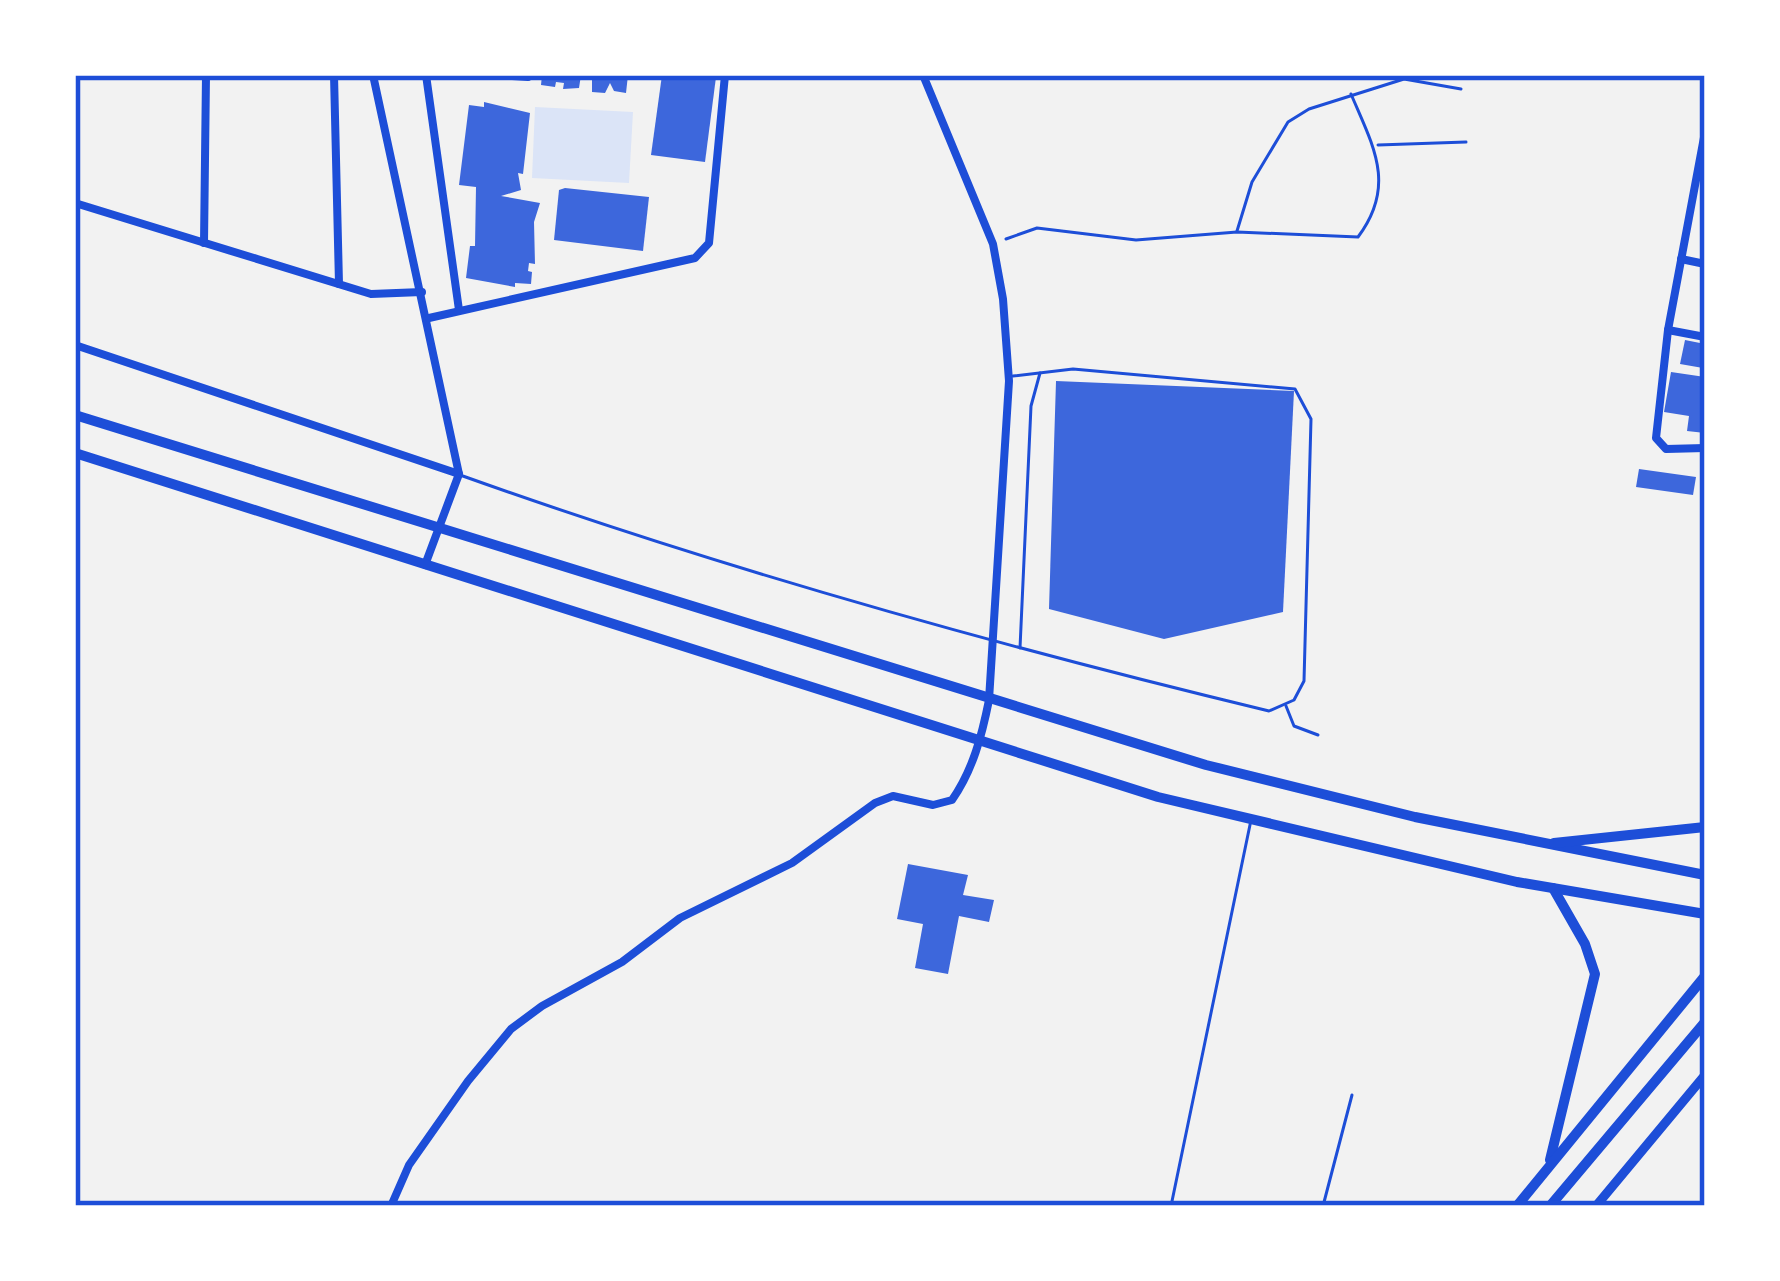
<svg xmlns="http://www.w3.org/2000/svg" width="1780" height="1281" font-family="'Source Sans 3',sans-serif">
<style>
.green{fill:#dbe4f7}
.building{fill:#3d67dc}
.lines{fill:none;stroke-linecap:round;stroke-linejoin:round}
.path{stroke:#1d4ed8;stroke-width:3}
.service{stroke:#1d4ed8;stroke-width:3}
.minor{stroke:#1d4ed8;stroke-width:8}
.tertiary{stroke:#1d4ed8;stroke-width:9}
.secondary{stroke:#1d4ed8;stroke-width:10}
.neatline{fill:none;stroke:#1d4ed8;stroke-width:4.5}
</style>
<rect width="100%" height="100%" fill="#f2f2f2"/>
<!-- green -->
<path class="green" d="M535 107 633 112 629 183 532 178Z"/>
<!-- building -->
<g class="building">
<path d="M542 75H581L579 88 563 89 564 83 556 82 555 87 541 85Z"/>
<path d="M592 75H628L626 93 614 91 610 83 605 93 592 92Z"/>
<path d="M662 75 716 77 705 162 651 155Z"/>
<path d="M484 102 530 113 523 174 518 173 521 190 501 196 540 203 534 222 535 264 529 263 528 271 532 272 531 284 515 283V287L466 278 470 246H475L476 187 459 185 469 105 484 107Z"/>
<path d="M565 188 649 197 643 251 554 240 559 190Z"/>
<path d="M1685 340 1705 344 1703 368 1680 364Z"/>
<path d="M1671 372 1705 377V433L1687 431 1689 416 1664 412Z"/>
<path d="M1056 381 1294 391 1283 612 1164 639 1049 609Z"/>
<path d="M1639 469 1696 477 1693 495 1636 487Z"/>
<path d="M908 864 968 875 963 895 994 900 989 922 959 916 948 974 915 968 923 924 897 919Z"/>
</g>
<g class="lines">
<!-- path -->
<g class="path">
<path d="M1378 145 1466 142"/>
<path d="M1237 231 1252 182 1288 122 1309 109 1404 79 1461 89"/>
<path d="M1006 239 1037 228 1136 240 1237 232 1358 237C1397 185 1373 146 1351 94"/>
</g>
<!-- service -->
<g class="service">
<path d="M460 475C726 570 995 645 1269 711L1294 700 1304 681 1311 419 1295 389 1073 369 1013 376"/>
<path d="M1020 648 1031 406 1040 373"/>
<path d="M1286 706 1294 726 1318 735"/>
<path d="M1171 1206 1251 820"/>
<path d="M1323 1206 1352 1095"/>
</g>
<!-- minor -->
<g class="minor">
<path d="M334 75 339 284"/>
<path d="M373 75 459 474 425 565"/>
<path d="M426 75 459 310"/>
<path d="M496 75 528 77"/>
<path d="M1705 132 1668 330 1656 438 1666 449 1705 448"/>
<path d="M75 203 371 294 422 292"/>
<path d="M204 243 206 75"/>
<path d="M1681 259 1705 264"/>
<path d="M429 318 695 258 709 243 725 75"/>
<path d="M1668 330 1705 337"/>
<path d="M75 345 459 474"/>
<path d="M391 1206 409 1165 468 1081 511 1029 542 1006 622 962 680 918 792 863 875 803 893 796 933 805 952 800C973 770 982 735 989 700L1009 381 1003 299 993 244 923 75"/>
</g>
<!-- tertiary -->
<path class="tertiary" d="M1596 1206 1705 1075"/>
<!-- secondary -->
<g class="secondary">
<path d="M75 415 1206 765 1415 817 1705 875"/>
<path d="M75 453 1158 797 1517 882 1705 914"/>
<path d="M1554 843 1705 827"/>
<path d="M1550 1160 1595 974 1585 944 1553 888"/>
<path d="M1517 1206 1705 976"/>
<path d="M1550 1206 1705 1022"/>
</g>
</g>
<!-- border -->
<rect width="1780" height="1281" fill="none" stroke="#ffffff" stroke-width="156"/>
<rect x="78" y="78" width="1624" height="1125" class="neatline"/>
</svg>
